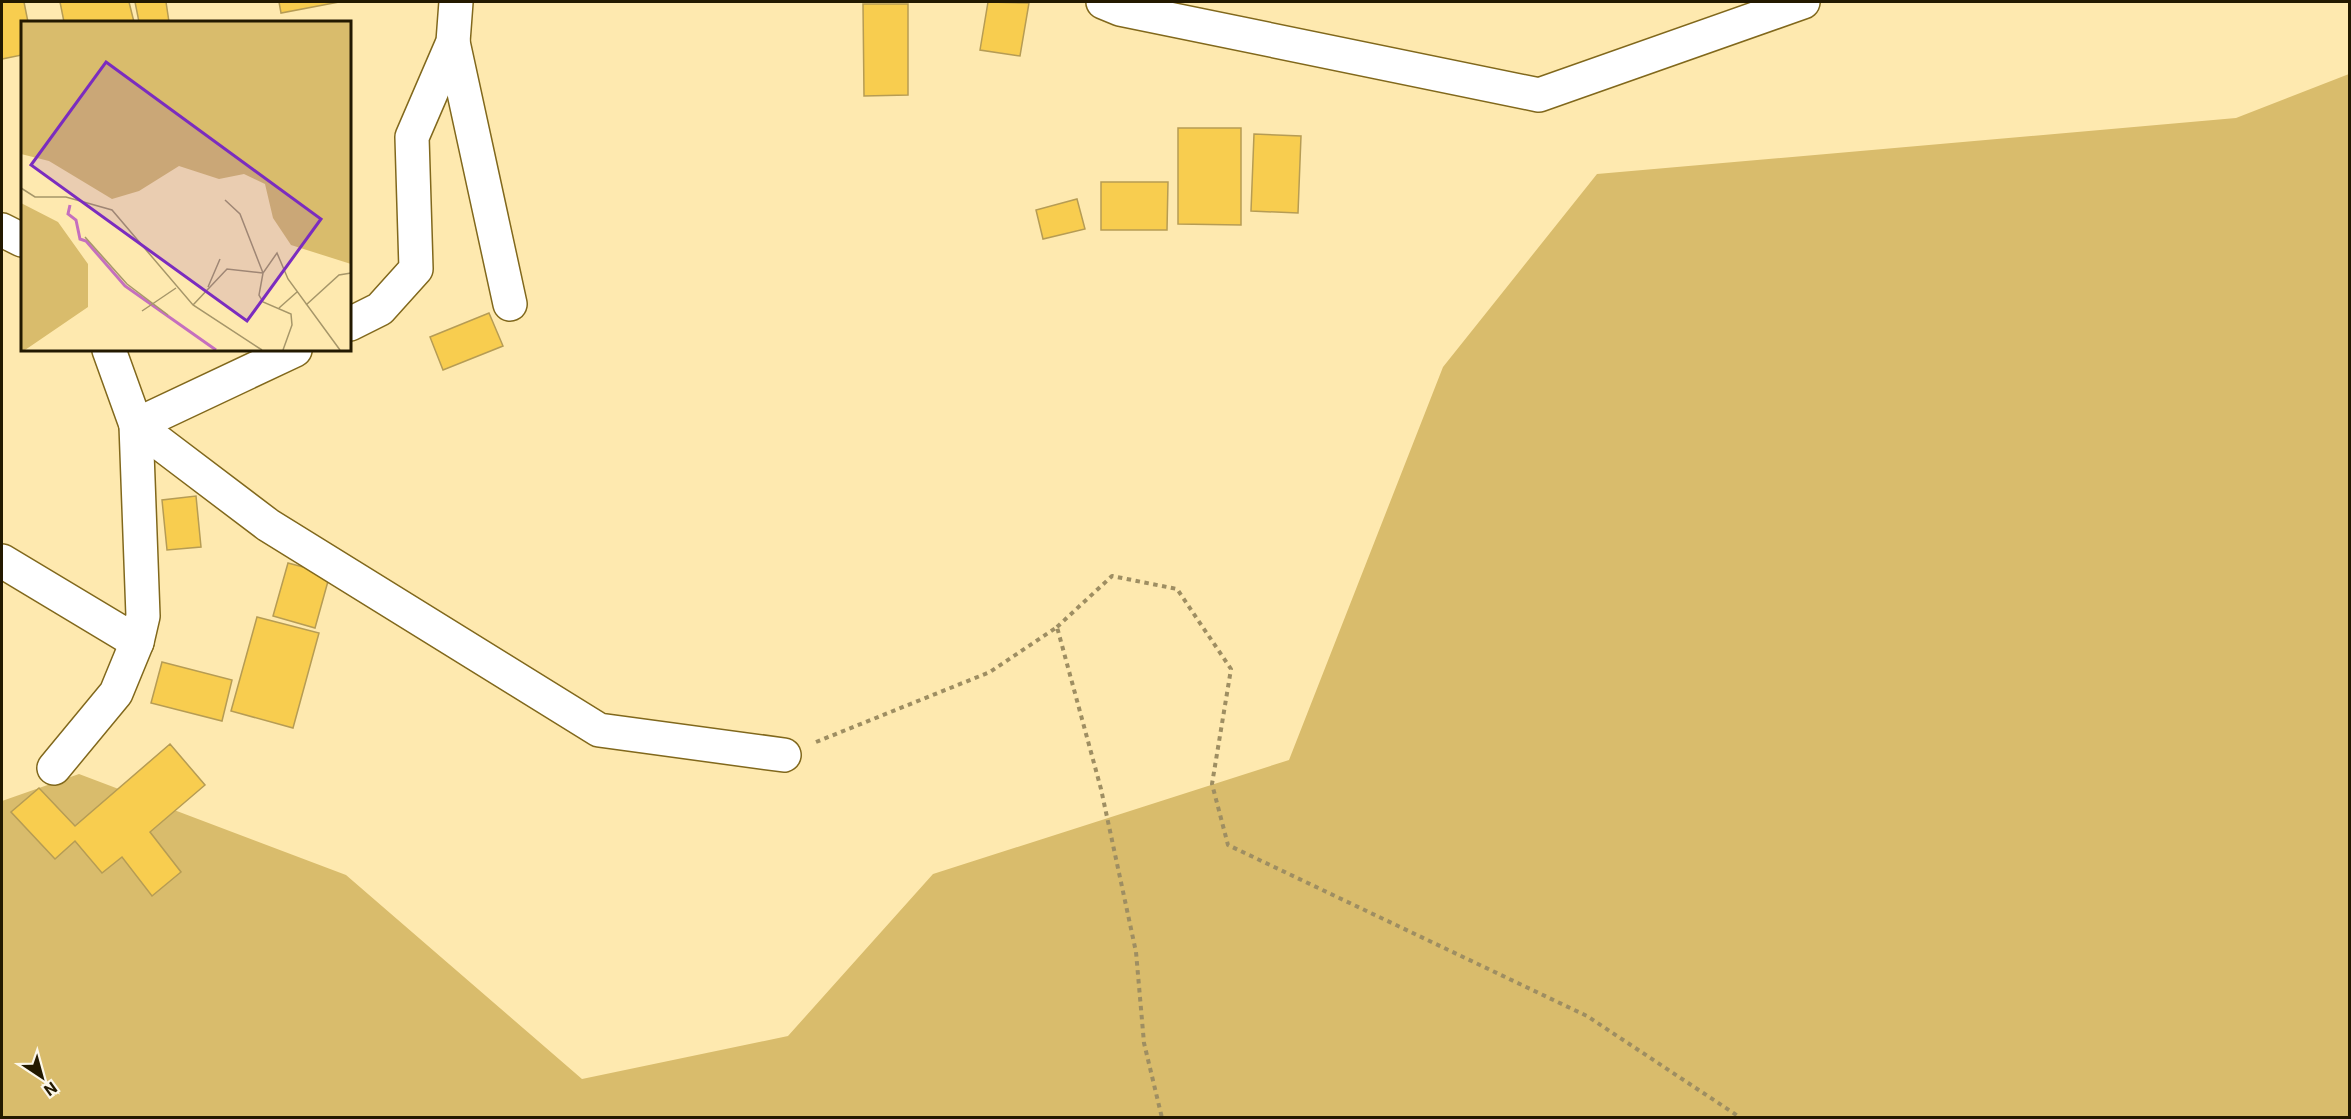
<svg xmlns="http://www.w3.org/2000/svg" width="2351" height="1119" font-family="Roboto,sans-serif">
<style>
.green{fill:#d9bc6c}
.building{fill:#f8cd4f;stroke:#b69c54;stroke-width:1.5}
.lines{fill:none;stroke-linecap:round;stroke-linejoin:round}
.minor-casing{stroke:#81681c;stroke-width:36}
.path{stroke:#9e8e62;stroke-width:4;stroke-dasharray:4.5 4.5;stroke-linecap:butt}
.minor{stroke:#fff;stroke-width:33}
.inset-river{fill:none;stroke:#c56fbe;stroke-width:3}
.inset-road{fill:none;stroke:#a69669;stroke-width:1.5}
.view{fill:#7b2cbf;fill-opacity:0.15;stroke:#7b2cbf;stroke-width:3}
.inset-edge{fill:none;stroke:#231900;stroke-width:3}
</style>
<rect width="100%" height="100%" fill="#fee9af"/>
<!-- green -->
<path class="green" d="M2349 74V1117H2V801L79 774 346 875 582 1079 788 1036 933 874 1289 760 1443 367 1597 174 2236 118Z"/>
<!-- building -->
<g class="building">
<path d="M2 2H24L28 22H22V55L2 59Z"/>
<path d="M60 2H129L134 22H64Z"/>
<path d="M135 2H166L169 22H139Z"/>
<path d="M279 2H339L281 13Z"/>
<path d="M988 2 1029 3 1020 56 980 50Z"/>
<path d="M863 4H908V95L864 96Z"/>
<path d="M1178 128H1241V225L1178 224Z"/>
<path d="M1254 134 1301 136 1298 213 1251 211Z"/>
<path d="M1101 182H1168L1167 230H1101Z"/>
<path d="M1077 199 1085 229 1043 239 1036 210Z"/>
<path d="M489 313 503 346 443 370 430 337Z"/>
<path d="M196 496 201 547 167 550 162 500Z"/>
<path d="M288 563 330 574 315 628 273 616Z"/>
<path d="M257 617 319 633 293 728 231 711Z"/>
<path d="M162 662 232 680 222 721 151 703Z"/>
<path d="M170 744 205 785 150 832 181 872 152 896 122 857 102 873 75 841 55 859 11 812 39 788 75 826Z"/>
</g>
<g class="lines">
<!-- minor casing -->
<g class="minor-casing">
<g id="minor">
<path d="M1103 2 1120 9 1539 95 1803 2"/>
<path d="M453 42 510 304"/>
<path d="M2 230 22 240"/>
<path d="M350 324 380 309 416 269 412 137 453 42 456 2"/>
<path d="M136 425 268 525 599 730 784 755"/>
<path d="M136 425 295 350"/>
<path d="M2 561 137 642 143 616 136 425 109 350"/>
<path d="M54 768 116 693 137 642"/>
</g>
</g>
<!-- path -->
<g class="path">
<path d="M1057 627 1112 576 1177 589 1231 669 1212 784 1228 845 1587 1016 1741 1118"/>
<path d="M816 742 990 672 1057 627 1101 789 1136 952 1144 1043 1162 1118"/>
</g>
<!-- minor -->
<use href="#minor" class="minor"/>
</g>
<!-- overview -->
<g transform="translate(21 21)">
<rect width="330" height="330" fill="#fee9af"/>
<path d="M0 1H330V243L270 224 252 197 244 163 223 153 198 158 158 145 118 170 91 178 28 140 0 133ZM0 182 37 201 67 243V286L4 329H0Z" fill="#d9bc6c"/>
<path class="inset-river" d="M49 184 47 193 55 199 59 218 65 220 104 265 195 329"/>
<path class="inset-road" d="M0 167 14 176H45L91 189 172 284 241 329M204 179 219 193 242 252M64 216 106 263 147 294M187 266 199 238M172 284 206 248 242 252M285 284 318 254 330 252M258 287 276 271M121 290 155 267M262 329 271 304 270 293 242 281 238 274 242 252 256 232 267 258 319 329"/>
<path class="view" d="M85 41 300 198 226 300 10 144Z"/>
<rect width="330" height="330" class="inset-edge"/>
</g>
<!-- border -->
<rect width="2351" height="1119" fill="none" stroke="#231900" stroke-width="6"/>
<!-- north arrow -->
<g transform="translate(42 1077) rotate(144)" stroke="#fcf7e9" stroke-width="4.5" paint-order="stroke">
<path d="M0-4.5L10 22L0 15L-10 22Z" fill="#231900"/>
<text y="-9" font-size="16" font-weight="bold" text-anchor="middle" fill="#231900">N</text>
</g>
</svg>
